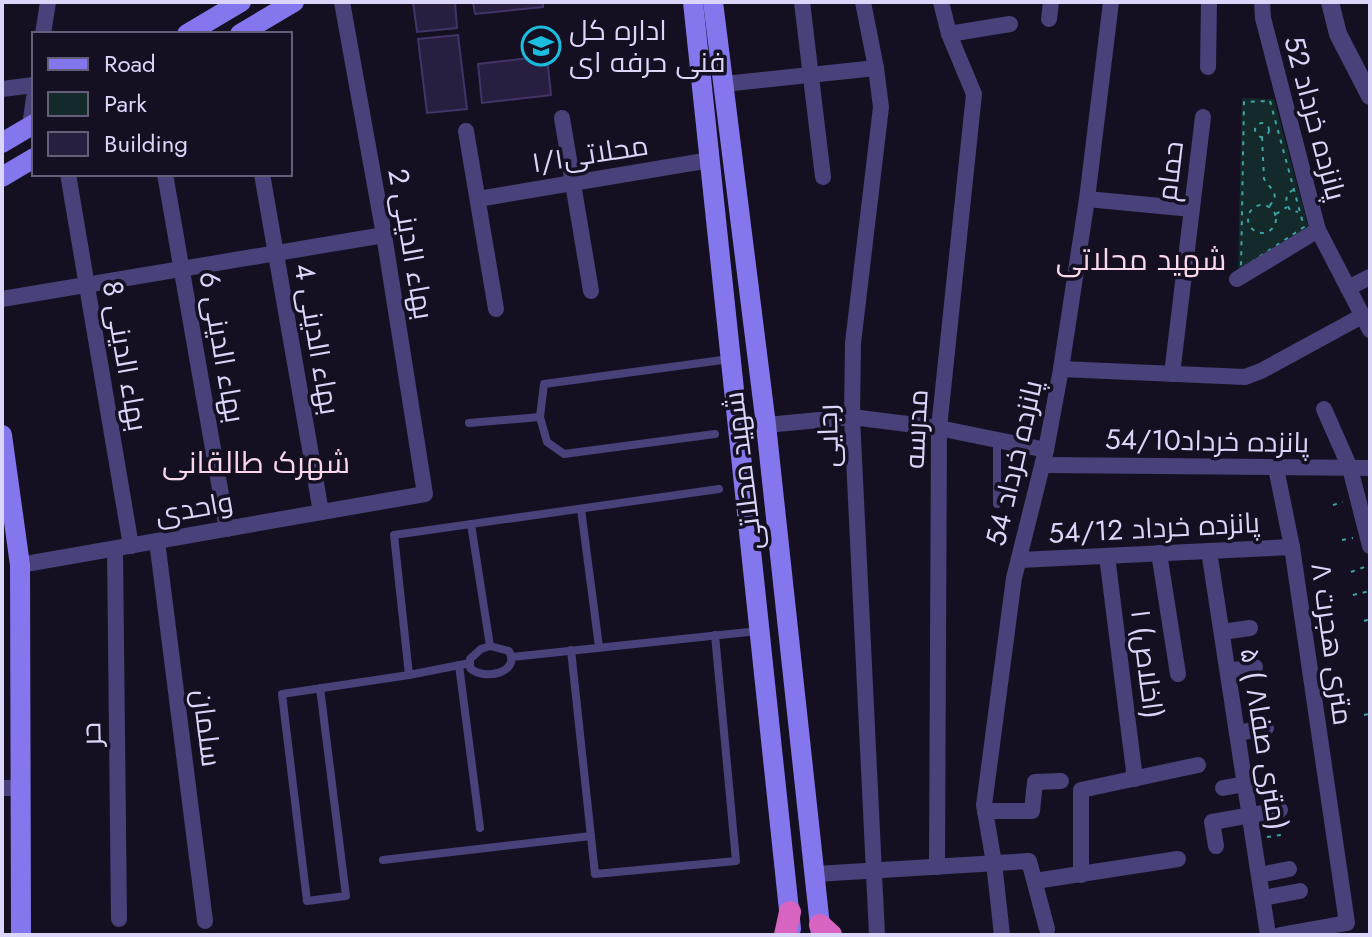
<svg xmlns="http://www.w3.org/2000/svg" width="1372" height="937" font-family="Jost,Cairo,sans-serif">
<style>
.green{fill:#14292a}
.building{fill:#281e3f;stroke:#423368;stroke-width:2}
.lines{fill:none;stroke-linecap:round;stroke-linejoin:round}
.path{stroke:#3da4a6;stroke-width:2;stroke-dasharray:4 6;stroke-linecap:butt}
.service{stroke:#48417a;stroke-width:8}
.minor{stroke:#48417a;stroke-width:16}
.tertiary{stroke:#48417a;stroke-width:18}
.secondary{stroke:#8477ee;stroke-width:20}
.trunk{stroke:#d864c2;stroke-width:22}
.labels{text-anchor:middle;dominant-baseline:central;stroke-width:7;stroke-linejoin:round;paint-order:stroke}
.poi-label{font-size:28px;fill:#dcd5fa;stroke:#141021;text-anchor:start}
.street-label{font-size:28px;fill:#dcd5fa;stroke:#141021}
.neighbourhood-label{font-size:30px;fill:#fad7ea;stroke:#141021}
</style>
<rect width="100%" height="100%" fill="#141021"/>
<!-- green -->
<path class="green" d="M1242 98 1274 99 1309 229 1238 273Z"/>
<!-- building -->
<g class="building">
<path d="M413 2H455L457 28 417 32Z"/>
<path d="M473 2H543V7L475 14Z"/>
<path d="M458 35 467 109 427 113 418 39Z"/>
<path d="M547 56 551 95 482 103 478 64Z"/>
</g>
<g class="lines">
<!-- path -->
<g class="path">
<path d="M1270 101 1304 227 1241 269 1244 102Z"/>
<circle cx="1262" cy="130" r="7"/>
<path d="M1262 137 1264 179 1274 192 1275 198 1269 207"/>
<path d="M1293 190 1287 194 1286 203 1290 210 1298 212"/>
<circle cx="1262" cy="219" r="14"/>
<path d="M1276 214 1287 207"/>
<path d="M1333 505 1343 502"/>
<path d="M1342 540 1353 538"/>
<path d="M1351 572 1370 565"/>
<path d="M1353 595 1370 591"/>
<path d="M1364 621 1370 619"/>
<path d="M1364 715 1370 714"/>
<path d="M1267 837 1281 835"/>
</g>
<!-- service -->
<g class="service">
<path d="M469 423 540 417"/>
<path d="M715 434 564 454 547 442 540 417 544 384 730 359"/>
<path d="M997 440V504"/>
<path d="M581 509 599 647"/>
<path d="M471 524 490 646"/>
<path d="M490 646 509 651C521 673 484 681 470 668V659L481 649Z"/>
<path d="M571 650 595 874 736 861 715 635"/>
<path d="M512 657 758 631"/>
<path d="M459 665 480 828"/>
<path d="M409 675 394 535 719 489"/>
<path d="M320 688 346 896 307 901 282 694 409 675 470 663"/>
<path d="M383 860 591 836"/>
</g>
<!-- minor -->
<g class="minor">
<path d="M802 2 823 177"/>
<path d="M863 2 876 68 881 107 853 343 852 417 877 935"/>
<path d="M1262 2 1263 18 1318 230 1370 330"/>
<path d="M1049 19 1051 2"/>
<path d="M43 34 48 2"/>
<path d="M949 34 1010 24"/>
<path d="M1208 67 1209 2"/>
<path d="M724 84 876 68"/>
<path d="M2 89 34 85"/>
<path d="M562 118 591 291"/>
<path d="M30 126 34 98"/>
<path d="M466 131 496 309"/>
<path d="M68 174 131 546"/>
<path d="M165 174 227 529"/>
<path d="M262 174 321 512"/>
<path d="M478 199 710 160"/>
<path d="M1087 199 1192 209"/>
<path d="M1237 279 1318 230"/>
<path d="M1348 288 1370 277"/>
<path d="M2 299 384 235"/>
<path d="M1061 369 1245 377 1261 371 1362 316"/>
<path d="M1172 374 1203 117"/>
<path d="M1324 409 1350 468 1370 546"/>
<path d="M766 425 852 417 939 428 1046 450"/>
<path d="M1043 465 1370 468"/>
<path d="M1276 468 1292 547 1347 923 1280 935"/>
<path d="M157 541 205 921"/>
<path d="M115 549 119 919"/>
<path d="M1209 551 1268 935"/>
<path d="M1159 553 1178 674"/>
<path d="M1107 556 1135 779"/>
<path d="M1019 560 1292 547"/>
<path d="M20 565 425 494 384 235 342 2"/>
<path d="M1222 632 1250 628"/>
<path d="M1228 671 1255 667"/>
<path d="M1237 733 1266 728"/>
<path d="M2 788H21"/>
<path d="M1223 788 1245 784"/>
<path d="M985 811H1032L1035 782 1061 781"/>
<path d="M1216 846 1212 822 1280 810"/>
<path d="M937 867 939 428 974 94 949 34 941 2"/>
<path d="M816 874 1029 861 1047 929"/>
<path d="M1081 875V790L1198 765"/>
<path d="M1259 875 1289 869"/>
<path d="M1035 881 1178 859"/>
<path d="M1263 898 1300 891"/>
<path d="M1002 935 994 863 984 805 1014 578 1046 450 1061 369 1087 199 1111 2"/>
</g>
<!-- tertiary -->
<path class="tertiary" d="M1330 2 1338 34 1370 96"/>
<!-- secondary -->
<g class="secondary">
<path d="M693 2 791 929"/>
<path d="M713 2 766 425 821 935"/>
<path d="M187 34 241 2"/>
<path d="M240 34 294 2"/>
<path d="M2 143 34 124"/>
<path d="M2 177 34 158"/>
<path d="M2 435 20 565 21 932"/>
</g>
<!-- trunk -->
<g class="trunk">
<path d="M820 925 831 935"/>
<path d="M785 935 790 912"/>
</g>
</g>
<!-- icons -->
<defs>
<g id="school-ring" transform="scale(2)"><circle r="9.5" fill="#141021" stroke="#1cbcdf" stroke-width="1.5"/><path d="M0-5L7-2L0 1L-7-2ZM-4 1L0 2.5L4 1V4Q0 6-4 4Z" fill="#1cbcdf"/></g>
</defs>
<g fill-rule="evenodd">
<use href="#school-ring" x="541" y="46"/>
</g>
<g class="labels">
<!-- poi labels -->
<g class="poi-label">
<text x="569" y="30">اداره کل<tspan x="569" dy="32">فنی حرفه ای</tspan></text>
</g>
<!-- street labels -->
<g class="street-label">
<text transform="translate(1315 118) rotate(75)">پانزده خرداد 52</text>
<text transform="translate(590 154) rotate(-9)">محلاتی۱/۱</text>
<text transform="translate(1170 171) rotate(-83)">حمام</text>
<text transform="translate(411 244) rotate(80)">بهاء الدینی 2</text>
<text transform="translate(317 339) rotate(80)">بهاء الدینی 4</text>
<text transform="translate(222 347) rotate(80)">بهاء الدینی 6</text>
<text transform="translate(125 356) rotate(80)">بهاء الدینی 8</text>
<text transform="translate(916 429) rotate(-87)">مدرسه</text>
<text transform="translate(828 436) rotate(-92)">رجایی</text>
<text transform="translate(1207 441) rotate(1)">پانزده خرداد54/10</text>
<text transform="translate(1014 463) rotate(-77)">پانزده خرداد 54</text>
<text transform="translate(743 471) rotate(-97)">شهید محلاتی</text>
<text transform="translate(194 508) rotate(-10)">واحدی</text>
<text transform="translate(1154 528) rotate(-3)">پانزده خرداد 54/12</text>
<text transform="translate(1332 644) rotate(82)">۸ متری هجرت</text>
<text transform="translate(1147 664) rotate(83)">۱ (اخلاص)</text>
<text transform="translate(207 728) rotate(83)">سلمان</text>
<text transform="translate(91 734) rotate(-91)">حر</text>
<text transform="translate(1264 739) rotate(81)">۵ ( ۸متری صفا)</text>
</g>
<!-- neighbourhood labels -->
<g class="neighbourhood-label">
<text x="1141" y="259">شهید محلاتی</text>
<text x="256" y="462">شهرک طالقانی</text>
</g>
</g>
<!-- border -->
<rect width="1372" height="937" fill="none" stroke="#dcd5fa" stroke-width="8"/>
<!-- legend -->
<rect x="32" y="32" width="260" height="144" fill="#141021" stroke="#645f78" stroke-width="2"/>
<rect x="48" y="58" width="40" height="12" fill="#8477ee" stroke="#645f78" stroke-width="2"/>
<text x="104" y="72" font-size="24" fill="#dcd5fa">Road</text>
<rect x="48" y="92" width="40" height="24" fill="#14292a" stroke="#645f78" stroke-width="2"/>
<text x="104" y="112" font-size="24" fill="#dcd5fa">Park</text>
<rect x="48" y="132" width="40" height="24" fill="#281e3f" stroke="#645f78" stroke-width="2"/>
<text x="104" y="152" font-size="24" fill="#dcd5fa">Building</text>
</svg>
